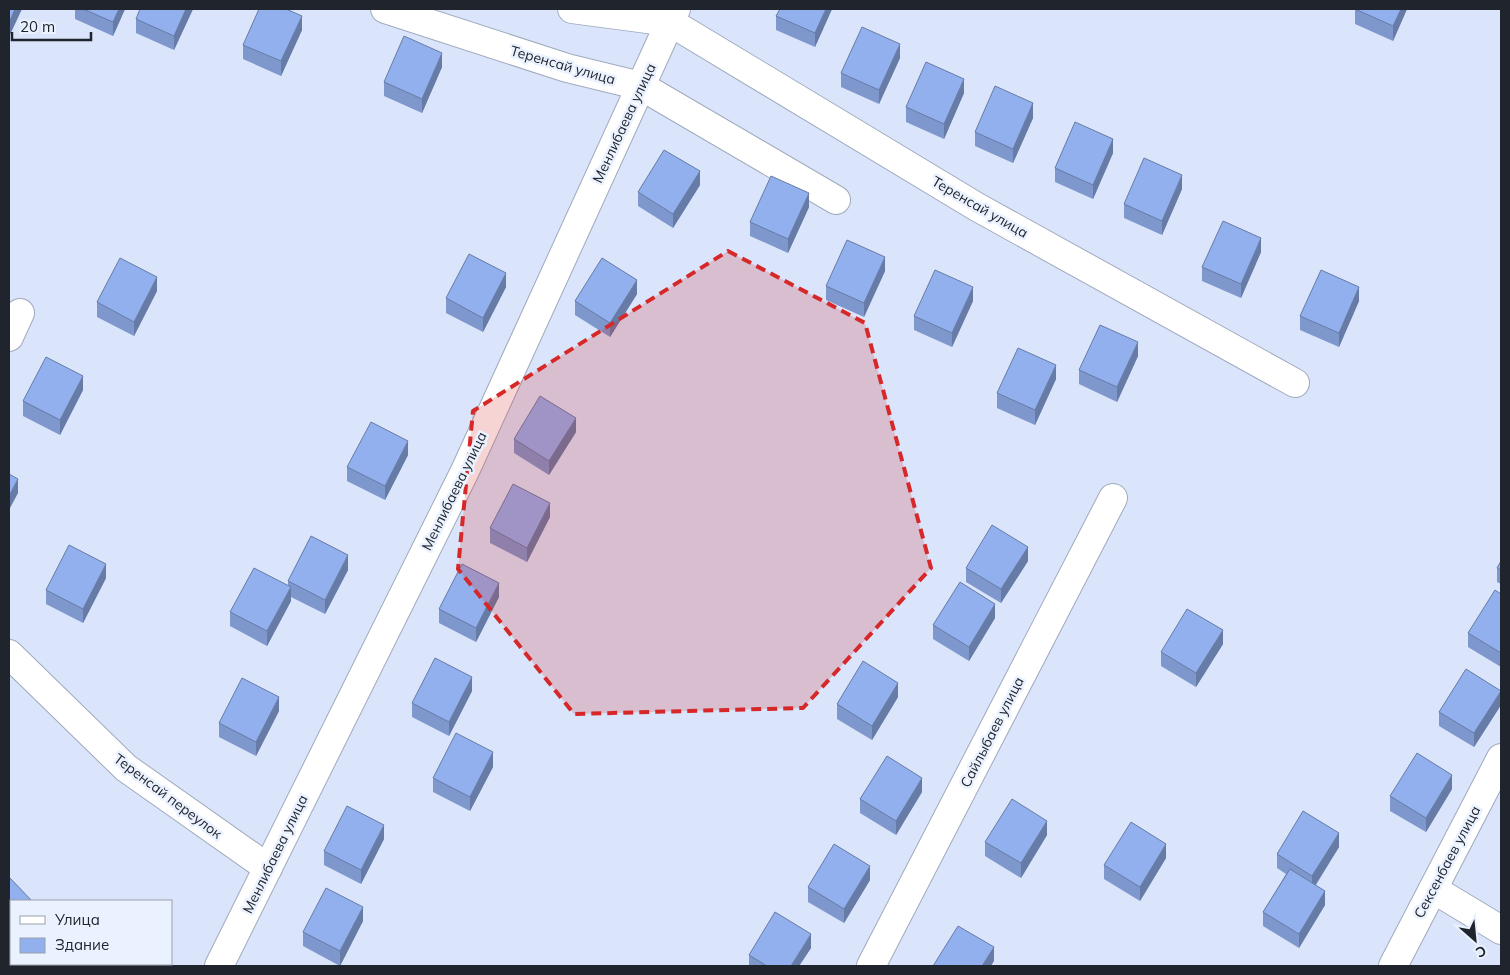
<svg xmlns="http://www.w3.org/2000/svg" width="1510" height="975" font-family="Mulish,sans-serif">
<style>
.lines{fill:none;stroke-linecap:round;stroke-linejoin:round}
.minor-casing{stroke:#a0aabe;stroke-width:30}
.minor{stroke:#fff;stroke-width:28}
.wall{fill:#7e97cc}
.shaded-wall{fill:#667ba6}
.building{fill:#92b0ed;stroke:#667ba6}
.marked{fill:#d62828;fill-opacity:0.2;stroke:#d62828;stroke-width:4;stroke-dasharray:10 6;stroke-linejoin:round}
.labels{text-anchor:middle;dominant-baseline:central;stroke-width:5;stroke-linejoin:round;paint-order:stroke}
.street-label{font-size:14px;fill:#20242c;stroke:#ebf2ff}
</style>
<rect width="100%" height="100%" fill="#dae4fa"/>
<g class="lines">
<!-- minor casing -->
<g class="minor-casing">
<g id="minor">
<path d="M385 9 567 68 641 86 836 200"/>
<path d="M572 9 670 22 977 207 1295 383"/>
<path d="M9 337 20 313"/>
<path d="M9 654 126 768 268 868"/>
<path d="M1433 889 1501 930"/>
<path d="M219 966 465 471 676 9"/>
<path d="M871 966 1113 498"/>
<path d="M1393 966 1501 758"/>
</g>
</g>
<!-- minor -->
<use href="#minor" class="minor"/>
</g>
<!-- wall -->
<g class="wall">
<path d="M75 9H125L113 36 75 19Z"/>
<path d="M193 9 174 50 136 33V19Z"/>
<path d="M780 9H832L815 47 776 30V16Z"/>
<path d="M1355 9H1407L1393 41 1355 24Z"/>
<path d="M302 30 281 76 243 59V45Z"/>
<path d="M900 58 879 104 841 87V73Z"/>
<path d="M442 67 422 113 384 96V82Z"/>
<path d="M964 93 944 139 906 122V107Z"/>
<path d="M1033 118 1013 163 975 146V132Z"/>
<path d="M1113 153 1093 199 1055 182V168Z"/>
<path d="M700 185 673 228 638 206V192Z"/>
<path d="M1182 189 1162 235 1124 218V204Z"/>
<path d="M809 207 788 253 750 236V222Z"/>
<path d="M1261 252 1241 298 1202 281V267Z"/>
<path d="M885 271 864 317 826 300V286Z"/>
<path d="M506 287 483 332 446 313V298Z"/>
<path d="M157 291 134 336 97 317V302Z"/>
<path d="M637 294 610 337 575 315V301Z"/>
<path d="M973 301 952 347 914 330V316Z"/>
<path d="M1359 301 1339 347 1300 330V316Z"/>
<path d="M1138 356 1117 402 1079 384V370Z"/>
<path d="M1056 379 1035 425 997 408V393Z"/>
<path d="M83 390 60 435 23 416V401Z"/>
<path d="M576 432 549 475 514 453V439Z"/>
<path d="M408 455 385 500 347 481V467Z"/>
<path d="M550 517 527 562 490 543V528Z"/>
<path d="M1028 561 1001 603 966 582V568Z"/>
<path d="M1501 561V584L1497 582V568Z"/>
<path d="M348 570 325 614 291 597V601L267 646 230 626V612L288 585V581Z"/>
<path d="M106 578 83 623 46 604V590Z"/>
<path d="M1501 594V667L1468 647V633Z"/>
<path d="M499 597 476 642 439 623V609Z"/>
<path d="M995 618 969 661 933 639V625Z"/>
<path d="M1223 644 1196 687 1161 666V652Z"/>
<path d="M472 691 449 736 412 717V703Z"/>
<path d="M898 697 872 740 837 719V704Z"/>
<path d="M1501 705 1474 747 1439 726V712Z"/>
<path d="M279 711 256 756 219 737V723Z"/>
<path d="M493 767 470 811 433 792V778Z"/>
<path d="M1452 789 1426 832 1390 811V796Z"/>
<path d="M922 792 896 835 860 813V799Z"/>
<path d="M1047 835 1021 878 985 856V842Z"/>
<path d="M384 839 361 884 324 865V851Z"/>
<path d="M1339 847 1316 885 1325 905 1299 948 1263 926V912L1286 874 1277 868V854Z"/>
<path d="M1166 858 1140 901 1104 879V865Z"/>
<path d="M870 880 844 923 808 902V887Z"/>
<path d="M363 921 340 966 303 946V932Z"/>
<path d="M811 948 799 966H749V955Z"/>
</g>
<!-- shaded-wall -->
<g class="shaded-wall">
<path d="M15 9H22L9 37V23Z"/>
<path d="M119 9H125L113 36V22Z"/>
<path d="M186 9H193L174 50V36Z"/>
<path d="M826 9H832L815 47V33Z"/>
<path d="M1401 9H1407L1393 41V26Z"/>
<path d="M302 16V30L281 76V61Z"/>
<path d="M900 44V58L879 104V90Z"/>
<path d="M442 53V67L422 113V99Z"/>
<path d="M964 79V93L944 139V124Z"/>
<path d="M1033 103V118L1013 163V149Z"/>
<path d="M1113 139V153L1093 199V185Z"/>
<path d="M700 171V185L673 228V214Z"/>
<path d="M1182 175V189L1162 235V221Z"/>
<path d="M809 193V207L788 253V239Z"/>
<path d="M1261 238V252L1241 298V284Z"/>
<path d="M885 257V271L864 317V303Z"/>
<path d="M506 273V287L483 332V318Z"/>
<path d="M157 277V291L134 336V322Z"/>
<path d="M637 280V294L610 337V323Z"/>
<path d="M973 287V301L952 347V333Z"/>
<path d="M1359 287V301L1339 347V333Z"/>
<path d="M1138 342V356L1117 402V387Z"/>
<path d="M1056 365V379L1035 425V410Z"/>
<path d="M83 376V390L60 435V420Z"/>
<path d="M576 418V432L549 475V461Z"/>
<path d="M408 441V455L385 500V486Z"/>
<path d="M18 479V493L9 510V496Z"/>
<path d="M550 503V517L527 562V548Z"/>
<path d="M1028 547V561L1001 603V589Z"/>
<path d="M348 555V570L325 614V600Z"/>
<path d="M106 564V578L83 623V609Z"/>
<path d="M499 583V597L476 642V628Z"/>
<path d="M291 587V601L267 646V631Z"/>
<path d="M995 604V618L969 661V647Z"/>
<path d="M1223 630V644L1196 687V673Z"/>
<path d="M472 677V691L449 736V722Z"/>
<path d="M898 683V697L872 740V726Z"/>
<path d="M1501 691V705L1474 747V733Z"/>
<path d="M279 697V711L256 756V742Z"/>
<path d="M493 752V767L470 811V797Z"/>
<path d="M1452 775V789L1426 832V818Z"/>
<path d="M922 778V792L896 835V821Z"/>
<path d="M1047 821V835L1021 878V863Z"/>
<path d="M384 825V839L361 884V870Z"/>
<path d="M1339 833V847L1312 890V876Z"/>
<path d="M1166 844V858L1140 901V887Z"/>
<path d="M870 866V880L844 923V909Z"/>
<path d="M1325 891V905L1299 948V934Z"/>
<path d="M363 907V921L340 966V951Z"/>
<path d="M11 934V948L9 950V936Z"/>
<path d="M811 934V948L799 966H791Z"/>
<path d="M994 947V961L991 966H982Z"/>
</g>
<!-- building -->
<g class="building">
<path d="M9 9H15L9 23Z"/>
<path d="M83 9H119L113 22Z"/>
<path d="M140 9H186L174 36 136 19Z"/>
<path d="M259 9H286L302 16 281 61 243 45Z"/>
<path d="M780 9H826L815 33 776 16Z"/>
<path d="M1355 9H1401L1393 26Z"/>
<path d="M862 27 900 44 879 90 841 73Z"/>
<path d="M404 36 442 53 422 99 384 82Z"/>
<path d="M926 62 964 79 944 124 906 107Z"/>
<path d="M995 86 1033 103 1013 149 975 132Z"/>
<path d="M1075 122 1113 139 1093 185 1055 168Z"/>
<path d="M664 150 700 171 673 214 638 192Z"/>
<path d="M1144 158 1182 175 1162 221 1124 204Z"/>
<path d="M771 176 809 193 788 239 750 222Z"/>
<path d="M1223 221 1261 238 1241 284 1202 267Z"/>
<path d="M847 240 885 257 864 303 826 286Z"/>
<path d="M469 254 506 273 483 318 446 298Z"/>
<path d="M120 258 157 277 134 322 97 302Z"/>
<path d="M602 258 637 280 610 323 575 301Z"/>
<path d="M935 270 973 287 952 333 914 316Z"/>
<path d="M1321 270 1359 287 1339 333 1300 316Z"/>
<path d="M1100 325 1138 342 1117 387 1079 370Z"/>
<path d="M1018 348 1056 365 1035 410 997 393Z"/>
<path d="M46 357 83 376 60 420 23 401Z"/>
<path d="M540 396 576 418 549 461 514 439Z"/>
<path d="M371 422 408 441 385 486 347 467Z"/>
<path d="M9 474 18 479 9 496Z"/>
<path d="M513 484 550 503 527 548 490 528Z"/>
<path d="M992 525 1028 547 1001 589 966 568Z"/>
<path d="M311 536 348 555 325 600 288 581Z"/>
<path d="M69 545 106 564 83 609 46 590Z"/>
<path d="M1501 561V570L1497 568Z"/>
<path d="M462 564 499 583 476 628 439 609Z"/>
<path d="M254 568 291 587 267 631 230 612Z"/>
<path d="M960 582 995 604 969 647 933 625Z"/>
<path d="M1495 590 1501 594V653L1468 633Z"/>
<path d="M1187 609 1223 630 1196 673 1161 652Z"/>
<path d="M435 658 472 677 449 722 412 703Z"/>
<path d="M863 661 898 683 872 726 837 704Z"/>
<path d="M1466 669 1501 691 1474 733 1439 712Z"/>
<path d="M242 678 279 697 256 742 219 723Z"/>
<path d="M456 733 493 752 470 797 433 778Z"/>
<path d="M1417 753 1452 775 1426 818 1390 796Z"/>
<path d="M887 756 922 778 896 821 860 799Z"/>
<path d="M1012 799 1047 821 1021 863 985 842Z"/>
<path d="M347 806 384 825 361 870 324 851Z"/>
<path d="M1303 811 1339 833 1312 876 1277 854Z"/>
<path d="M1131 822 1166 844 1140 887 1104 865Z"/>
<path d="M834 844 870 866 844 909 808 887Z"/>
<path d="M1290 869 1325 891 1299 934 1263 912Z"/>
<path d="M10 878 32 901H11V934L9 936V880Z"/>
<path d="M326 888 363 907 340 951 303 932Z"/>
<path d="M775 912 811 934 791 966H767L749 955Z"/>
<path d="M958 926 994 947 982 966H933Z"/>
<path d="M109 964H125L130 966H108Z"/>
</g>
<!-- marked area -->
<path class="marked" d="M728 251 865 323 931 568 803 708 574 714 458 569 473 411Z"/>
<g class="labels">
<!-- street labels -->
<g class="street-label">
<text transform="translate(563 65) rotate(16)">Теренсай улица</text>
<text transform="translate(624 123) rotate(-65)">Менлибаева улица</text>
<text transform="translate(980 207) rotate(30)">Теренсай улица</text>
<text transform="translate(454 491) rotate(-64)">Менлибаева улица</text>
<text transform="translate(992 732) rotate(-63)">Сайлыбаев улица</text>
<text transform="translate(168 796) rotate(37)">Теренсай переулок</text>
<text transform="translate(275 854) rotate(-64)">Менлибаева улица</text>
<text transform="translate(1447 862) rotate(-62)">Сексенбаев улица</text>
</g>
</g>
<!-- border -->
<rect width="1510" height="975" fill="none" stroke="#20242c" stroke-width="20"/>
<!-- legend -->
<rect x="10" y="900" width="162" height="65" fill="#ebf2ff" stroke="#9aa0ab"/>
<rect x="20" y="916" width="25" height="8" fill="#ffffff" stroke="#9aa0ab"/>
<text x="55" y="925" font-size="15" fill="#20242c">Улица</text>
<rect x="20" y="938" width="25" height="15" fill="#92b0ed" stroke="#9aa0ab"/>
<text x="55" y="950" font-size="15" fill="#20242c">Здание</text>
<!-- north arrow -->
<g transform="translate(1475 940) rotate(153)" stroke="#ebf2ff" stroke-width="4" paint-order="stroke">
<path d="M0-4L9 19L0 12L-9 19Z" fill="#20242c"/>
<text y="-8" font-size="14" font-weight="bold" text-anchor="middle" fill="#20242c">С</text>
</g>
<!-- scale -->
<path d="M12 32v8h79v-8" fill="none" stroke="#20242c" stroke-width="2.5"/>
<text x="20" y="32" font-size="15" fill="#20242c" stroke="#ebf2ff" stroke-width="4" paint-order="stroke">20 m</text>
</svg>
